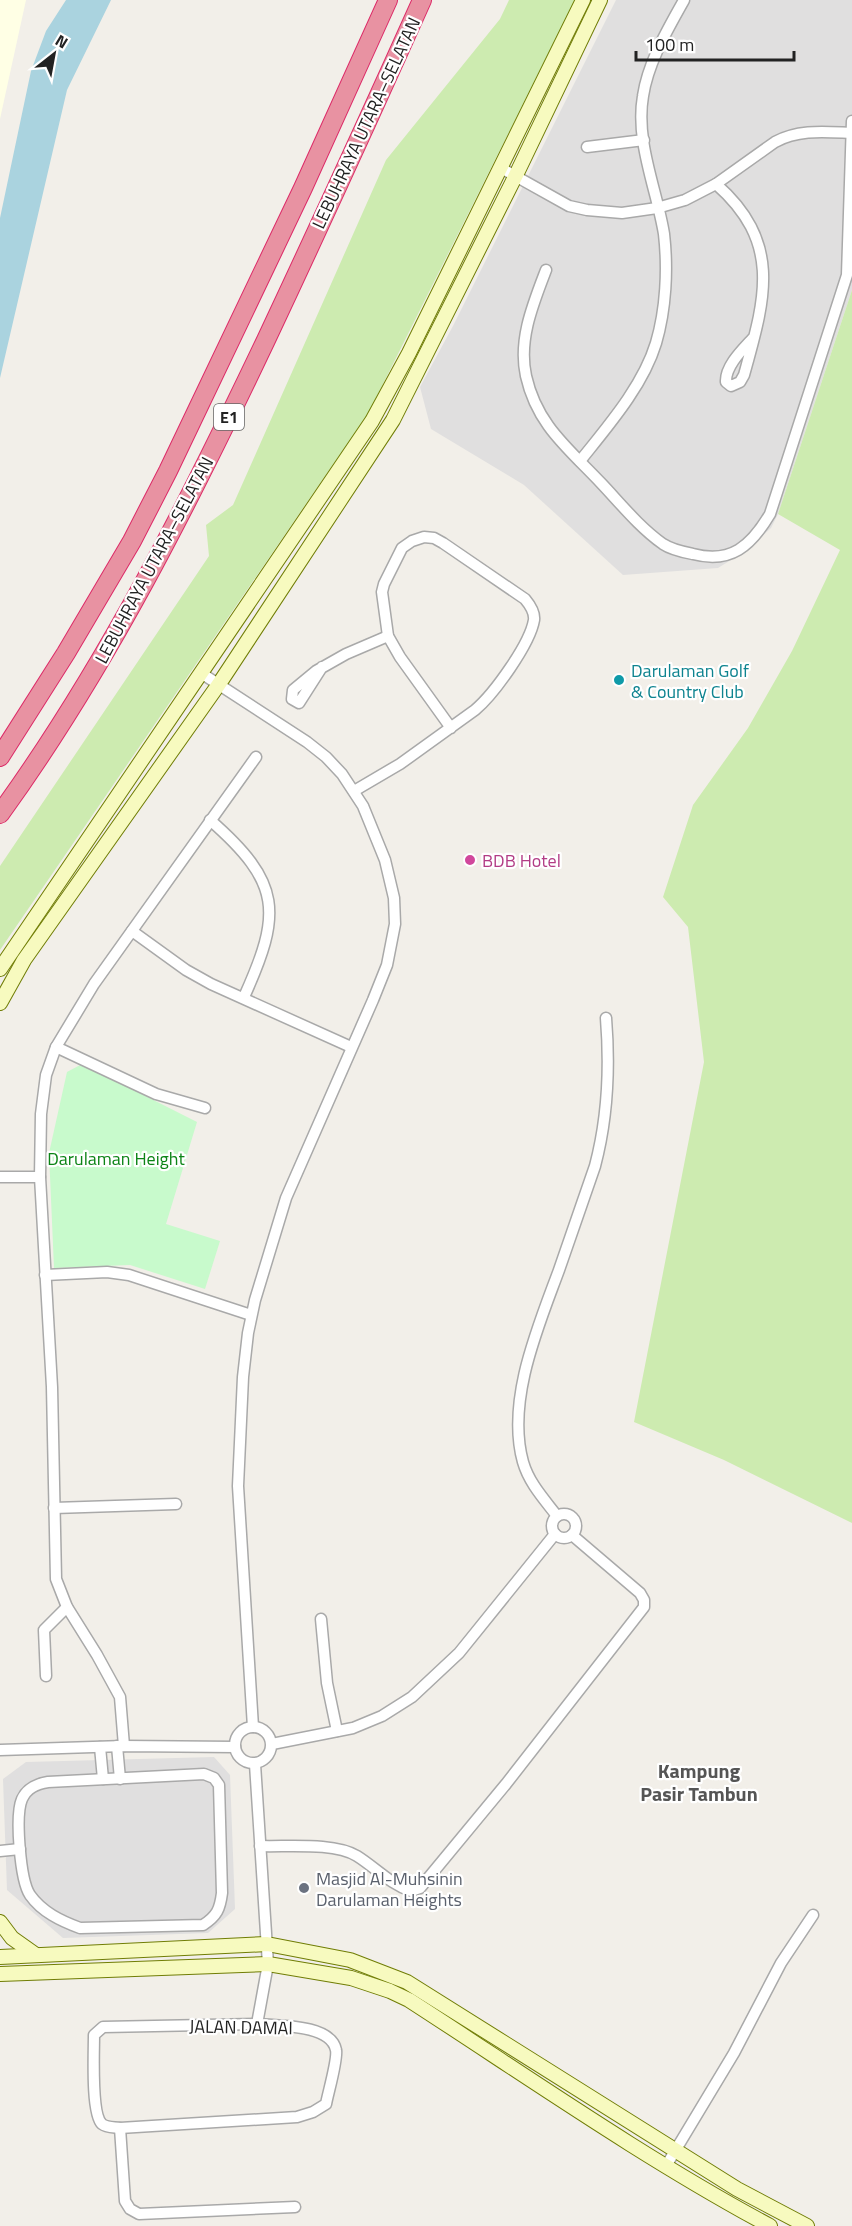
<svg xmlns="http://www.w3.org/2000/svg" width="852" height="2226" font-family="'Titillium Web',sans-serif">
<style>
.residential{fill:#e0dfdf}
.education{fill:#ffffe5}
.grass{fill:#cdebb0}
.park{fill:#c8facc}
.water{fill:#aad3df}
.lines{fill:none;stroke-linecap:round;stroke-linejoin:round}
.street-casing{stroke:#a9a9a9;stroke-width:13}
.secondary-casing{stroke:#707d05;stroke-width:16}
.highway-casing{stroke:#dc2a67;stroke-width:20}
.street{stroke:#fff;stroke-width:10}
.secondary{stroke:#f7fabf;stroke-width:14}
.highway{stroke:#e892a2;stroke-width:18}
.culture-dot{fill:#0f9aa8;stroke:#fff;stroke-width:2}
.hotel-dot{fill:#d1479c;stroke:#fff;stroke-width:2}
.worship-dot{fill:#6b7280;stroke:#fff;stroke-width:2}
.labels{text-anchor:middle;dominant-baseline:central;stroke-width:4.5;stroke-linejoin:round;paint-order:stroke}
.shield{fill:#fff;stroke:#646464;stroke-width:1.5}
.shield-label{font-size:16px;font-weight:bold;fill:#222}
.street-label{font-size:18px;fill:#222;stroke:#fff}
.culture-label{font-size:18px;fill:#0d838f;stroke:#fff;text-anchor:start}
.hotel-label{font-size:18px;fill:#b23c85;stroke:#fff;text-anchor:start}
.park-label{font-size:18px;fill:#0c8416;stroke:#fff}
.worship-label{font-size:18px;fill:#5b616d;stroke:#fff;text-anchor:start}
.neighbourhood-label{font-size:20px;font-weight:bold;fill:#555;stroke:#fff}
</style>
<rect width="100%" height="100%" fill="#f2efe9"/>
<!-- residential -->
<g class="residential">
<path d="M616 0H852V290L778 514 771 528 747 550 718 568 623 575 524 485 431 429 420 387 453 326Z"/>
<path d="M214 1757 230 1775 235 1909 208 1933 63 1938 7 1890 3 1779 26 1762Z"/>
</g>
<!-- education -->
<path class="education" d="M0 0H26L0 119Z"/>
<!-- grass -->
<g class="grass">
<path d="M509 0H575L369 412 0 950V866L209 556 206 525 233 505 386 160 500 19Z"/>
<path d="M852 290V1523L724 1460 634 1422 704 1062 688 927 663 897 693 805 748 728 792 651 840 550 778 514Z"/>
</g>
<!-- park -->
<path class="park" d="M82 1064 197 1122 166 1224 220 1241 205 1289 130 1265 54 1268 49 1153 67 1072Z"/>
<!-- water -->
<path class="water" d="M66 0H111L67 90 0 378V218L31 71 46 31Z"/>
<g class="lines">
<!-- street casing -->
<g class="street-casing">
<g id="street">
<path d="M587 147 644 140"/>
<path d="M501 168 569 206 587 210 622 213 657 208 685 200 716 184 775 142C799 129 825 132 851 133"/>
<path d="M716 184C783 243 765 299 744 375L740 382 731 386 726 382C725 366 743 349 753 338"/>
<path d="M546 270C533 304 518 340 526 376 537 425 568 448 601 483 620 503 639 527 663 544 672 550 683 552 693 554 731 564 751 546 770 514L847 275 852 121"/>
<path d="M580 461C608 426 643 386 656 343 666 309 668 269 664 234 657 190 635 142 643 96 648 62 668 29 684 0"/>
<path d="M322 667 299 703 292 699 293 690 316 671 346 654 388 636"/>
<path d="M201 673 307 742 326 757 342 774 363 806 385 860 394 898 395 924 387 965 373 1000 286 1198 255 1300 248 1333 243 1377 238 1486 253 1727"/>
<path d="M354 791 400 764 475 710C494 694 530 644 534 620 535 612 530 605 525 599L443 543 434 538 424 537 412 541 402 548 384 584 382 592 388 636 400 657 451 728"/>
<path d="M210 820C282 883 282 913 244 997"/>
<path d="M132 931 186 970 211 984 351 1047"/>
<path d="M56 1047 156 1094 205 1108"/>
<path d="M0 1177H40L52 1387 56 1579 67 1607 97 1655 120 1697 124 1746"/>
<path d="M40 1177 41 1114 46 1075 56 1047 94 984 256 757"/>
<path d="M45 1275 107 1272 129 1275 251 1315"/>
<path d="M54 1508 176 1504"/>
<circle cx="564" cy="1526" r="12"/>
<path d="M557 1516C544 1499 529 1483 523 1462 506 1401 538 1327 559 1270 571 1235 583 1201 595 1166 608 1117 610 1068 606 1018"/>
<path d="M321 1619 327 1683 337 1731"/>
<path d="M46 1676 44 1630 67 1607"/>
<circle cx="253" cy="1745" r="18"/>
<path d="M272 1744 353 1728 382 1716 412 1697 459 1653 555 1534"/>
<path d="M117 1746 120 1779"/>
<path d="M100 1747 103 1779"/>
<path d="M0 1750 124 1746 235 1747"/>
<path d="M255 1764 268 1964 257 2024"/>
<path d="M204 1774 214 1778 219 1785 222 1893C220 1909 217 1916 203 1925L80 1928C61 1921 42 1912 30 1895 20 1880 15 1815 22 1799 27 1788 36 1784 48 1782Z"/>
<path d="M260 1846C287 1847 334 1842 357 1856 376 1868 390 1884 411 1891L420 1888 506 1784 644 1607V1600L640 1593 572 1535"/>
<path d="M0 1851 20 1849"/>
<path d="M257 2024C278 2026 331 2024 336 2050 338 2059 328 2093 326 2104L313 2112 297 2117 120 2128C115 2127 107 2128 102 2124 91 2114 94 2052 94 2035L103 2027Z"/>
<path d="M120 2128 125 2201 130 2209 139 2214 295 2207"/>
<path d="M666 2166 734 2053 781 1963 813 1915"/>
</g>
</g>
<!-- secondary casing -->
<g class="secondary-casing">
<g id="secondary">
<path d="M0 969 372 421 409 353 583 0"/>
<path d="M0 1003 24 960 219 684 393 420 516 175 600 0"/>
<path d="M0 1922 12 1938 36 1955"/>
<path d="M0 1957 267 1944 350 1960 407 1982 737 2189 807 2226"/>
<path d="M0 1974 268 1964 351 1978 390 1991 409 2000C528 2077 645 2159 770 2226"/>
</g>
</g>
<!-- highway casing -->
<g class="highway-casing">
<g id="highway">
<path d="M0 757 66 653 132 541 168 471 303 188 388 0"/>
<path d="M0 814C107 666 188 504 266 340 319 227 371 114 422 0"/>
</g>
</g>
<!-- street -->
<use href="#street" class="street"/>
<!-- secondary -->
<use href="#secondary" class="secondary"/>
<!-- highway -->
<use href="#highway" class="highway"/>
</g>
<!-- markers -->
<circle class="culture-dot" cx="619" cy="680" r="6"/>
<circle class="hotel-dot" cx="470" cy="860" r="6"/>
<circle class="worship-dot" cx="304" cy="1888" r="6"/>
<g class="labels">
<!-- shield labels -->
<rect class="shield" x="214" y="404" width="30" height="26" rx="4.5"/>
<g class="shield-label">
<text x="229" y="417">E1</text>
</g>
<!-- street labels -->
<g class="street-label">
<text transform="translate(366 123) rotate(-65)">LEBUHRAYA UTARA–SELATAN</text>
<text transform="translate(154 560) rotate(-62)">LEBUHRAYA UTARA–SELATAN</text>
<text transform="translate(241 2027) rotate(1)">JALAN DAMAI</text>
</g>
<!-- culture labels -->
<g class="culture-label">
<text x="631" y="670">Darulaman Golf<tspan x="631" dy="21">&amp; Country Club</tspan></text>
</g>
<!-- hotel labels -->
<g class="hotel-label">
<text x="482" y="860">BDB Hotel</text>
</g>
<!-- park labels -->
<g class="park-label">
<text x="116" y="1158">Darulaman Height</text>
</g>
<!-- worship labels -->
<g class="worship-label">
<text x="316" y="1878">Masjid Al-Muhsinin<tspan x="316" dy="21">Darulaman Heights</tspan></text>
</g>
<!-- neighbourhood labels -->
<g class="neighbourhood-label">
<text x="699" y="1770">Kampung<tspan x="699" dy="23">Pasir Tambun</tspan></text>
</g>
</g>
<!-- north arrow -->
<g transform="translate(54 54) rotate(31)" stroke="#ffffff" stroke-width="4.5" paint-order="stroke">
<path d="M0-4.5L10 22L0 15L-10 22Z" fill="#222222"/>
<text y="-9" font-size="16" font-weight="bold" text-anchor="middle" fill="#222222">N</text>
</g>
<!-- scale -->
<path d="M636 51v9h158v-9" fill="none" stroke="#222222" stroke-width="3"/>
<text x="645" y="51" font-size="18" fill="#222222" stroke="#ffffff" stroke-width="4.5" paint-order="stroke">100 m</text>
</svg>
